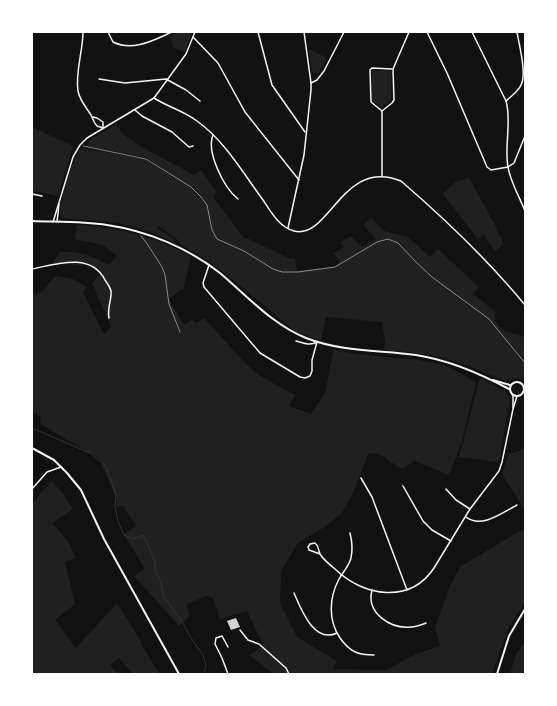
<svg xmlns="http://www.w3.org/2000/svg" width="557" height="706" font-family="'Public Sans',sans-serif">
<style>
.green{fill:#202020}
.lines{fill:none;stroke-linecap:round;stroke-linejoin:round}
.stream{stroke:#333;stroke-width:1}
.building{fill:#d3d3d3}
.path{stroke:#f5f5f5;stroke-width:0.5}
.minor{stroke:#f5f5f5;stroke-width:1.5}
.tertiary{stroke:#f5f5f5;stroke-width:2}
</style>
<rect width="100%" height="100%" fill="#111"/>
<!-- green -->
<g class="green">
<path d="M178 32H192L185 52 174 48 169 36Z"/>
<path d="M309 49 327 58 320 71 317 74 312 72Z"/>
<path d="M372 70 391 71V100L381 108 372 99Z"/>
<path d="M116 124 124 135 142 147 194 175 201 170 217 193 213 197 243 237 246 239 247 238 288 258 295 259 297 271 336 266 340 262 334 253 344 247 340 242 351 236 362 247 376 239 363 225 371 218 384 231 408 237 430 257 438 249 479 287 473 294 496 312 494 320 504 331 525 337V382C518 374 510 383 503 380 487 375 473 367 457 362 433 354 409 352 384 350L385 342 382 322 326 317 321 341 295 331 217 267 192 251 181 245 178 240 157 225V228C163 232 172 236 176 243L153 233 119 223 62 218C56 207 73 158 81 148L145 159 171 175H172L145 157 89 147 87 142Z"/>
<path d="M32 127 73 146 58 196 32 191Z"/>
<path d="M469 178 494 223 504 244 495 251 490 244 484 234 478 239 443 194 455 182Z"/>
<path d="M77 225C121 228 152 236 191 256L183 291 182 289 169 299 184 325 193 319 196 323 204 318 246 364 260 376 295 395 289 406 311 414 325 393 334 349 355 354 419 360 436 363 449 367 476 382 462 441 449 475 415 461 402 469 379 454 369 453 352 495 341 514 326 526 298 543 281 571 280 603 297 637 337 661 332 669 386 670 416 654 440 646 435 627 450 586 460 567 525 528V602L509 627 492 674H274L249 655 264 646 247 611 220 619 213 598 206 596 187 604 189 616 179 626 134 576 145 569 124 534 136 526 122 505 117 508 116 498 99 458 45 427 40 423 41 417 32 412V295L42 292 55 276 73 279 87 287 83 292 104 335 111 327 92 283 100 274 91 266 52 263 60 252C80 251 92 256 109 265L117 256 103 245 75 239Z"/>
<path d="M480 378 505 391 510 399 499 462 459 457Z"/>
<path d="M525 448V510L502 474 509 453H515Z"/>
<path d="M51 481 62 492 73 509 52 523 67 540 76 558 65 562 75 604 55 620 76 648 117 603 141 641 140 642 158 672 155 674H133L119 658 110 665 118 674H32V504Z"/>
<path d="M525 642V674H510L516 654Z"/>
</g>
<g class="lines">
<!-- stream -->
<path class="stream" d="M32 428 90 453 106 466 116 495 115 506 118 521 124 535 134 539 143 535 149 547 155 563V569L161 582 163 596 183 623 189 635 203 655 206 665 205 669V674"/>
</g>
<!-- building -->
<path class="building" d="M236 618 240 627 231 630 227 621Z"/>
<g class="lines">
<!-- path -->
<g class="path">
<path d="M83 146 146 159 191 187 201 197 207 205 212 230 217 239 244 251 273 269 282 272H298L335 267 377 242 388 239 398 243 415 261 432 277 489 319 525 363"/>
<path d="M141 236 146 242 162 267 165 275 169 304 180 332"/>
</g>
<!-- minor -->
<g class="minor">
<path d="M83 32C83 51 75 72 78 91 80 101 86 107 91 115 93 119 94 123 97 126L103 128"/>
<path d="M108 32 113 42C133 52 154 40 172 32"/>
<path d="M258 32 272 85 305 132"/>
<path d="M304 32 311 83"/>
<path d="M427 32 447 73 487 167 491 170 508 167 514 163 525 136"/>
<path d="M472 32 506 101C512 122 504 145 508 167 510 181 520 198 525 211"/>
<path d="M193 37 218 63 245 112 299 180"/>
<path d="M99 79 125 83 166 79 186 90 200 101"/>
<path d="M154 98C168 107 184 111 197 121 225 141 243 173 263 200 271 212 279 227 294 231 330 240 342 157 401 181 445 219 488 260 525 305"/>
<path d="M506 101C511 96 518 92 521 85 527 73 519 45 517 32"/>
<path d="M135 110 142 116 172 132 189 147 193 146"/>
<path d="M382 111 371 102 370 70 372 68 392 69"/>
<path d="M93 117 97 118 103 122V128"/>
<path d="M213 135C206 152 224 188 238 199"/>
<path d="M382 176V111L392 103 394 100 393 69 409 32"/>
<path d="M32 194 42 196"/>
<path d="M53 222 73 157 80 145 87 138 154 98 186 54 195 32"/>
<path d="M57 222 59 204"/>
<path d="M288 228 304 155 311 90V83L317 80 324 71 344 32"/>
<path d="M209 265 203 283 204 287 260 353 300 377 305 378 310 376 312 371V360L317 342"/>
<path d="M32 269C56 264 91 252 105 280 107 283 110 287 111 291 112 299 107 307 109 318"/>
<path d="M296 341C303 343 310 346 317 342"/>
<path d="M513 408V395"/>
<path d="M361 478 372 497 407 590"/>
<path d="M403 486 423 521 432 530 451 541"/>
<path d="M32 489 47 472 61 467"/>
<path d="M446 489 456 500 470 509"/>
<path d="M466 517C481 529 502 513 517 505"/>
<path d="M350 533C352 541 353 549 351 558 349 566 343 572 339 579 329 598 328 620 340 638 350 652 358 655 374 655"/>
<path d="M320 554 309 550 308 547 310 544 315 543C319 546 318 549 320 554 323 559 330 565 335 569 364 597 410 604 434 568L470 509 499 471 502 462 513 409 517 396"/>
<path d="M372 590C366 613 390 629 411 627 416 627 421 625 426 623"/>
<path d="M294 593C301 609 314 644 337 633"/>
<path d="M240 630 248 640 259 644 286 668 289 674"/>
<path d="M228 674 222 658 215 644 216 638 222 636 228 647"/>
</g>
<!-- tertiary -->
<g class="tertiary">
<path d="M32 221C57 222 82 221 107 225 148 231 188 248 220 273 247 296 273 325 306 338 342 352 379 350 416 355 449 360 481 374 509 389"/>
<path d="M493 380 510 385"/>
<circle cx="517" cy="389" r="7"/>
<path d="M32 448 54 460 67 473 81 490 104 539 179 674"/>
<path d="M497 674 509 636 525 609"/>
</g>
</g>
<!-- border -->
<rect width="557" height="706" fill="none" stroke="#ffffff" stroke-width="66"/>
</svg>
